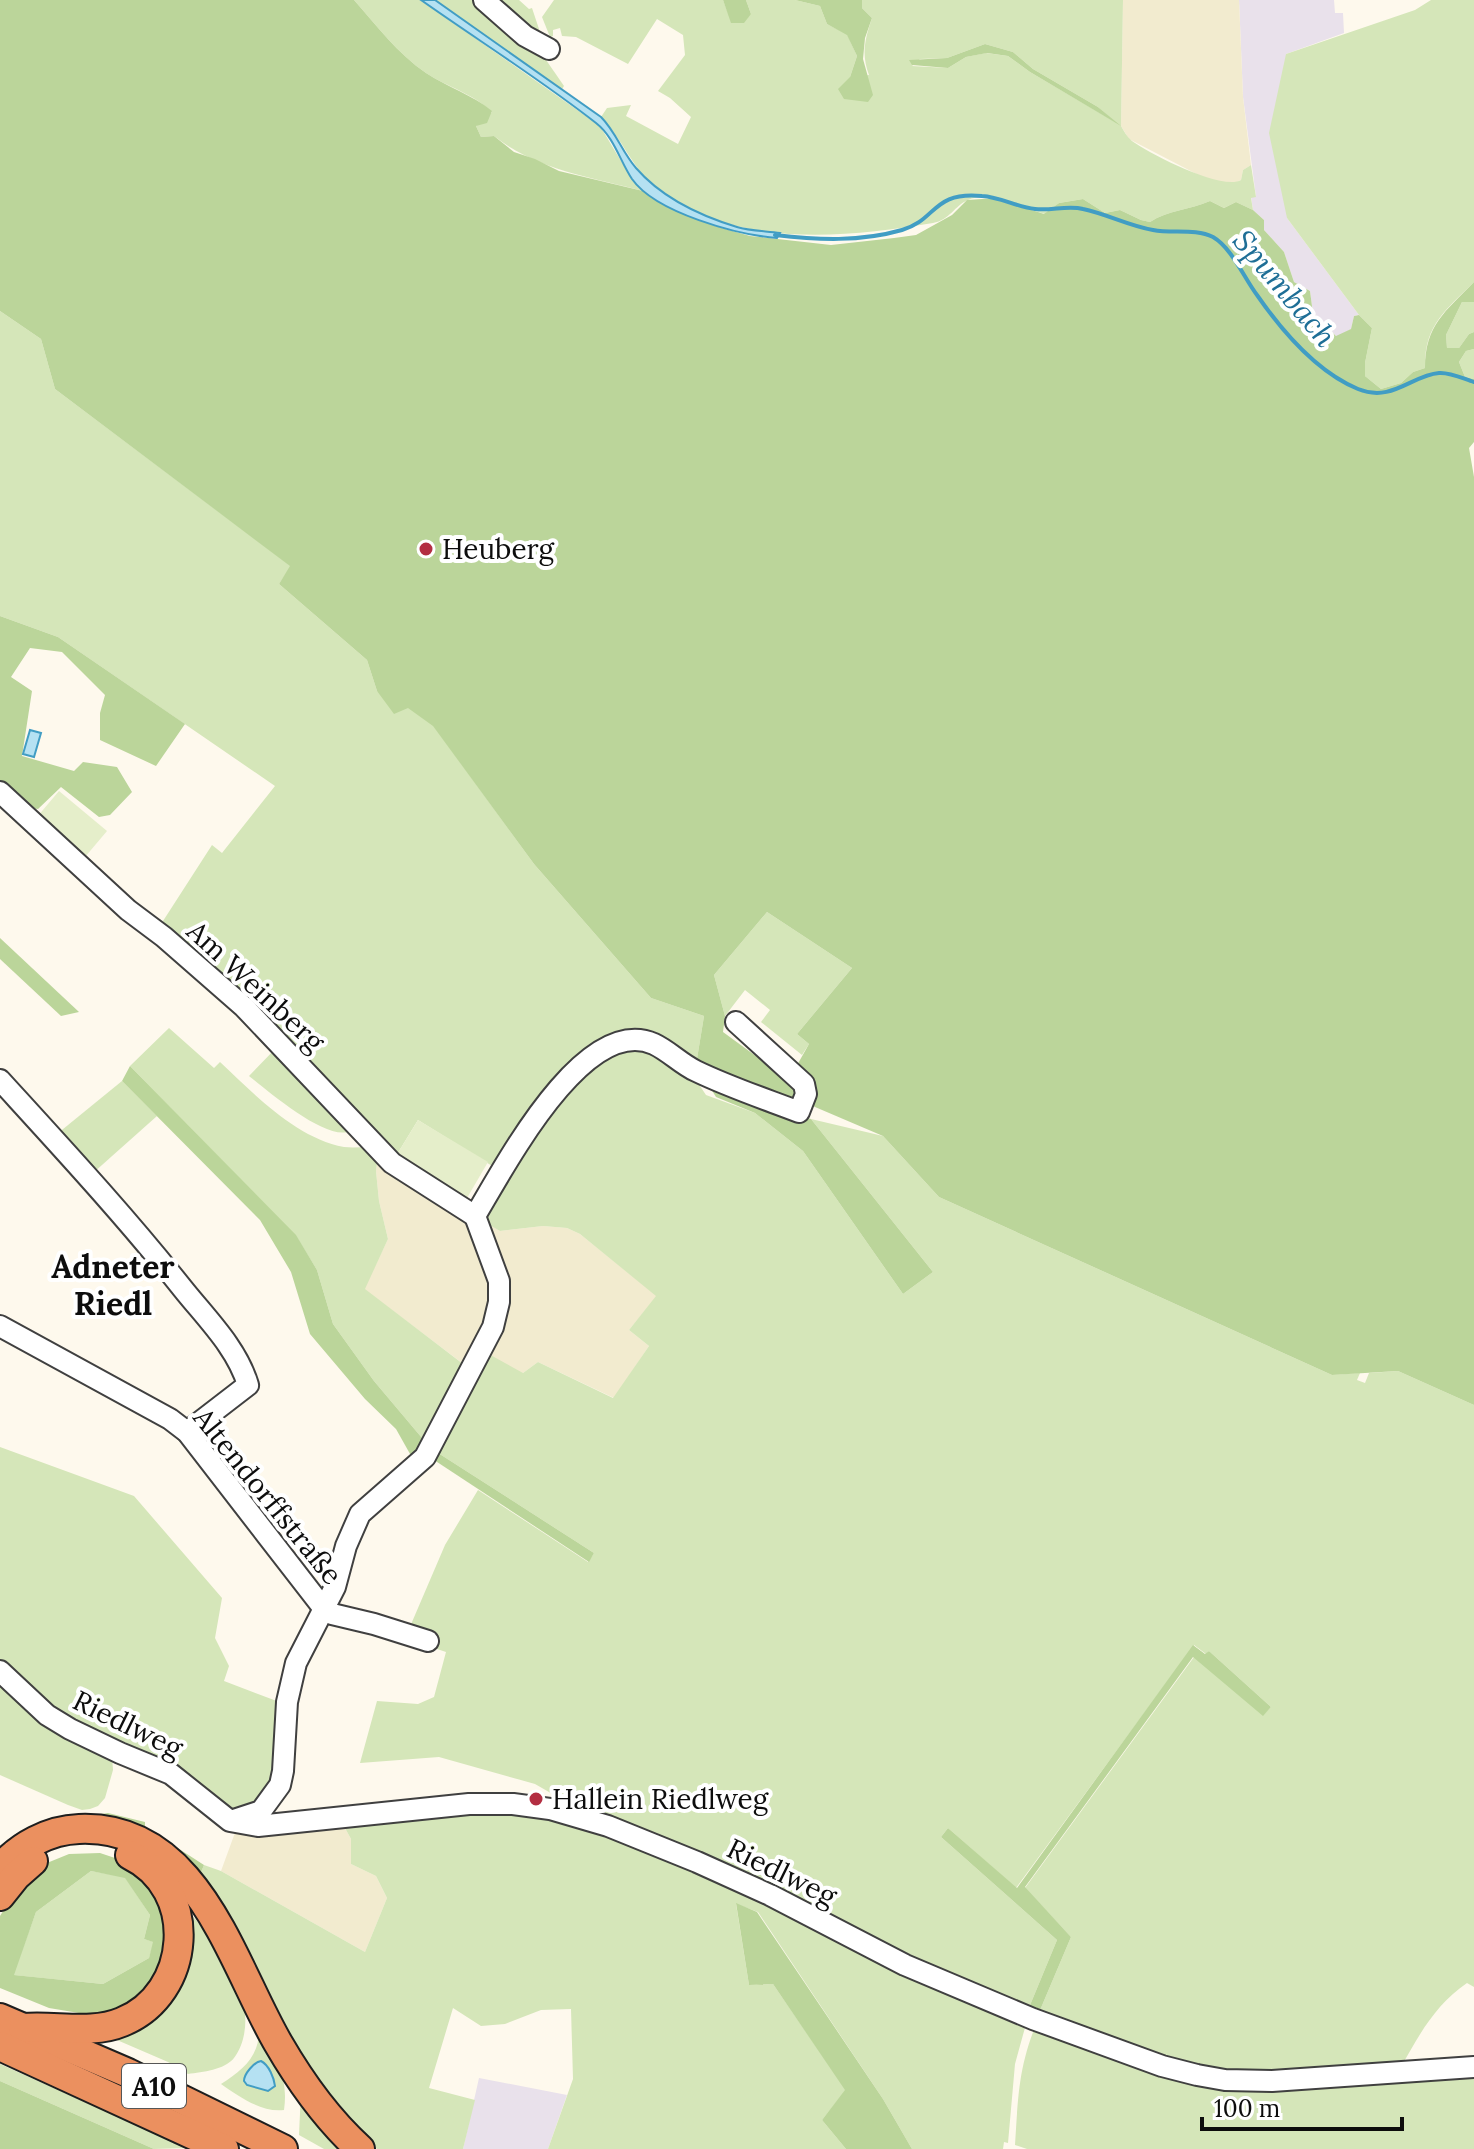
<svg xmlns="http://www.w3.org/2000/svg" width="1474" height="2149" font-family="Lora,serif">
<style>
.industrial{fill:#e9e1eb}
.farmland{fill:#f2ebcf}
.green{fill:#d5e6b9;fill-rule:evenodd}
.forest{fill:#bbd59a;fill-rule:evenodd}
.pitch{fill:#e5eeca}
.water{fill:#b5e1f2;stroke:#419dc4;stroke-width:2}
.lines{fill:none;stroke-linecap:round;stroke-linejoin:round}
.stream{stroke:#419dc4;stroke-width:4}
.minor-casing{stroke:#404040;stroke-width:24}
.highway-casing{stroke:#1e1e1e;stroke-width:32}
.minor{stroke:#fff;stroke-width:20}
.highway{stroke:#eb905f;stroke-width:28}
.poi-dot{fill:#b32e42;stroke:#fff;stroke-width:3}
.labels{text-anchor:middle;dominant-baseline:central;stroke-width:8;stroke-linejoin:round;paint-order:stroke}
.shield{fill:#fff;stroke:#565656;stroke-width:2}
.shield-label{font-size:26px;font-weight:bold;fill:#0d0d0d}
.poi-label{font-size:28px;fill:#0d0d0d;stroke:#fff;text-anchor:start}
.street-label{font-size:28px;fill:#0d0d0d;stroke:#fff}
.water-label{font-size:30px;font-style:italic;fill:#1e6e96;stroke:#fff}
.quarter-label{font-size:32px;font-weight:bold;fill:#0d0d0d;stroke:#fff}
</style>
<rect width="100%" height="100%" fill="#fef9ed"/>
<!-- industrial -->
<g class="industrial">
<path d="M1239 0H1334L1335 13H1343L1344 33 1286 54 1287 218 1359 315 1354 316 1351 329 1337 337 1313 314 1310 291 1294 282 1284 252 1264 230V220L1253 210 1251 197H1256L1243 97Z"/>
<path d="M479 2078 567 2095 548 2149H463Z"/>
</g>
<!-- farmland -->
<g class="farmland">
<path d="M1123 0H1239L1243 97 1251 165 1243 170 1241 180 1233 184 1208 180 1129 139 1121 126Z"/>
<path d="M378 1155 500 1231 543 1226 567 1228 580 1234 657 1296 629 1330 649 1346 614 1398 538 1362 523 1373 474 1372 364 1289 388 1239 379 1201 376 1171Z"/>
<path d="M340 1819 351 1839V1864L376 1876 387 1898 365 1952 221 1871 236 1830Z"/>
</g>
<!-- green -->
<g class="green">
<path d="M354 0H421L600 126 633 181 643 191C591 177 537 170 494 136L481 137 476 126 492 112C474 94 447 87 426 73 398 54 376 25 354 0Z"/>
<path d="M435 0H480L544 57 564 86 561 91Z"/>
<path d="M488 0H519L529 9 532 8 542 38Z"/>
<path d="M554 0H723L732 23 751 14 746 0H795L820 6 827 24 847 34 857 56 850 77 869 75C861 54 865 39 872 18L862 8V0H1123L1121 126C1124 131 1127 137 1132 141 1150 154 1222 191 1241 180L1243 170 1251 165 1256 197 1251 198 1253 210 1236 202 1224 208 1210 201C1189 210 1168 210 1150 222L1141 220 1120 210 1105 213 1083 199 1059 203 1045 214C1022 208 991 190 968 200 954 206 950 220 933 223 842 238 736 249 657 188 632 169 623 139 601 117L607 108 631 105 626 116 678 144 691 117 670 98 658 91 685 55 683 35 657 19 628 64 576 37 562 36 560 28 553 30V36L550 37 542 17ZM985 44 1013 52 1033 69 1098 107 1115 122 1030 72 1008 56 986 53 966 57 948 68 912 66 920 59 947 58Z"/>
<path d="M1431 0H1474V282C1446 310 1424 325 1425 368L1413 372 1401 383 1381 389 1365 376V363L1372 328 1359 315 1287 218 1269 133 1286 54 1415 10Z"/>
<path d="M1462 302H1474V332L1469 334 1459 348 1447 349 1446 335Z"/>
<path d="M0 311 41 339 55 389 291 566 279 584 367 660 377 691 408 707 433 725 534 864 651 998 704 1016 696 1065 614 1038 497 1169 418 1120 396 1156 163 927V921L212 845 222 853 275 786 58 637 0 616Z"/>
<path d="M1474 349V379L1465 377 1459 362 1466 351Z"/>
<path d="M767 912 852 968 797 1034 809 1044 802 1055 761 1022 770 1010 745 990 725 1016 714 975Z"/>
<path d="M169 1028 214 1068 220 1062C254 1094 296 1138 344 1147 353 1148 361 1147 370 1147L378 1155 376 1171 379 1201 388 1239 365 1289 467 1367 426 1447 422 1438 374 1381 333 1324 317 1270 296 1236 130 1066Z"/>
<path d="M278 1046 352 1130C330 1145 267 1090 249 1076Z"/>
<path d="M644 1046 682 1068 687 1078 692 1074 706 1095 755 1113 803 1151 903 1294 933 1272 811 1119 883 1136 939 1197 1332 1375 1360 1373 1357 1380 1365 1383 1369 1373 1398 1371 1474 1405V1987L1467 1983C1435 2005 1419 2035 1401 2067L1310 2076 1193 2071 1038 2015 1071 1937 1025 1888 1194 1657 1263 1715 1271 1707 1209 1651 1206 1654 1194 1645 1016 1888 948 1828 941 1837 1057 1940 1028 2010 596 1819 535 1784 439 1757 360 1763 377 1701 418 1704 434 1697 446 1652 428 1646 409 1629 445 1545 478 1490 588 1562 594 1553 435 1451 485 1352 523 1373 538 1362 613 1398 649 1346 629 1330 656 1296 580 1234 567 1228 543 1226 500 1231 479 1219 538 1124 610 1049Z"/>
<path d="M122 1081 157 1116 93 1173 57 1134Z"/>
<path d="M0 1447 134 1496 222 1598 215 1638 229 1666 224 1681 282 1703 280 1766 262 1803 238 1814 81 1731 0 1663Z"/>
<path d="M0 1678 112 1756 113 1770 105 1798 98 1806 90 1809 82 1810 68 1805 0 1775Z"/>
<path d="M517 1808 610 1831 1026 2024 1015 2064 1008 2143 1004 2142 1003 2149H912L883 2099 758 1912 736 1904 749 1985 773 1984 846 2090 822 2120 846 2149H548L573 2079 571 2009 541 2010 505 2024 481 2026 453 2008 429 2088 475 2100 463 2149H377C301 2071 253 1971 199 1877L204 1865 221 1871 365 1952 387 1898 376 1876 351 1864V1839L340 1819Z"/>
<path d="M91 1871 125 1877 150 1915 144 1939 154 1942 149 1958 103 1984 13 1975 36 1912Z"/>
<path d="M181 1905C206 1925 232 1973 243 2004 248 2020 245 2044 234 2058 224 2070 203 2072 188 2074L168 2062 103 2034 120 2030Z"/>
<path d="M1035 2027 1181 2074 1474 2070V2149H1027L1015 2145C1018 2100 1018 2070 1035 2027Z"/>
<path d="M259 2028C275 2057 289 2076 284 2110 262 2113 238 2096 221 2084 243 2070 260 2056 259 2028Z"/>
<path d="M0 2064 188 2148 154 2149 0 2081Z"/>
<path d="M301 2091 349 2149H324L299 2135Z"/>
</g>
<!-- forest -->
<g class="forest">
<path d="M0 0H354C376 25 398 54 426 73 447 87 473 95 492 111L487 123 476 126 481 137 494 136 514 152 535 159 559 171 643 191 671 208 715 226 750 236 831 245 894 238 916 235 952 215 967 200 982 199 996 198 1044 214 1059 203 1083 199 1105 213 1120 210 1141 220 1150 222C1168 210 1189 210 1210 201L1224 208 1236 202 1253 210 1264 220V230L1284 252 1294 282 1310 291 1313 314 1336 336 1351 329 1354 316 1359 315 1372 328 1365 363V376L1381 389 1401 383 1413 372 1425 368C1425 325 1446 311 1474 282V302H1462L1446 335 1447 348H1459L1469 334 1474 332V349L1466 351 1459 362 1465 377 1474 379V442L1469 448 1474 477V1405L1398 1371 1332 1375 939 1197 883 1136 808 1104 796 1067 809 1044 797 1034 852 968 767 912 714 975 725 1016 723 1032 798 1087 790 1113 811 1119 933 1272 903 1294 803 1151 755 1113 716 1097 696 1065 704 1016 651 998 534 864 433 726 408 708 394 714 377 691 367 660 279 584 290 566 55 389 41 339 0 311Z"/>
<path d="M723 0H746L751 14 744 23H731Z"/>
<path d="M795 0H862V8L872 18 865 38 863 59 873 95 868 102 844 99 838 89 850 77 857 56 847 35 827 24 820 6Z"/>
<path d="M985 44 1013 52 1033 69 1098 107 1121 126 1030 72 1008 56 987 53 966 57 948 68 912 65 909 60 947 58Z"/>
<path d="M0 616 58 637 185 724 156 766 100 740V713L105 695 62 652 30 648 11 677 32 691 22 756 74 771 83 762 117 767 132 792 110 815 99 817 61 787 38 809 31 808 0 784Z"/>
<path d="M0 938 79 1012 61 1016 0 959Z"/>
<path d="M130 1066 296 1235 317 1270 333 1324 374 1381 422 1438 426 1447 414 1461 396 1429 365 1399 310 1334 291 1272 260 1220 122 1081Z"/>
<path d="M435 1451 594 1553 589 1562 431 1458Z"/>
<path d="M1193 1645 1205 1654 1209 1651 1271 1707 1263 1716 1193 1657 1025 1887 1071 1937 1038 2015 1028 2010 1057 1940 941 1837 948 1828 1017 1888Z"/>
<path d="M108 1813 145 1822V1827L204 1865 199 1877 79 1817Z"/>
<path d="M100 1853 127 1862 168 1911 163 1973 136 2006 109 2018 49 2008 0 1988V1916L22 1881 42 1865 69 1854ZM91 1871 125 1878 150 1915 144 1939 153 1942 149 1958 103 1984 14 1975 36 1912Z"/>
<path d="M736 1903 757 1912 883 2099 912 2149H846L822 2120 845 2090 773 1984 749 1985Z"/>
<path d="M0 2081 154 2149H0Z"/>
</g>
<!-- pitch -->
<g class="pitch">
<path d="M59 791 107 831 85 857 37 817Z"/>
<path d="M418 1120 488 1162 467 1198 396 1156Z"/>
</g>
<!-- water -->
<g class="water">
<path d="M421 0H435L601 117C616 132 622 152 636 168 661 197 701 216 737 227 750 231 766 231 780 233L777 238C738 235 656 213 632 179 620 161 614 137 596 123 540 79 479 41 421 0Z"/>
<path d="M30 730 41 733 34 757 23 754Z"/>
<path d="M261 2061C269 2065 274 2078 275 2086L268 2091 247 2085 244 2081C244 2074 254 2062 261 2061Z"/>
</g>
<g class="lines">
<!-- stream -->
<path class="stream" d="M775 235C818 240 860 242 902 230 937 220 932 191 982 196 1000 197 1017 207 1035 209 1051 211 1068 205 1083 209 1107 214 1129 226 1153 230 1172 234 1195 228 1213 237 1232 248 1244 278 1257 295 1282 331 1317 372 1358 389 1392 403 1412 375 1439 373 1450 372 1464 379 1474 382"/>
<!-- minor casing -->
<g class="minor-casing">
<g id="minor">
<path d="M484 0 525 36 549 49"/>
<path d="M0 792 128 910 164 937 244 1007 392 1163 475 1216"/>
<path d="M0 1080C62 1148 125 1216 183 1289 207 1319 237 1348 248 1385L187 1432"/>
<path d="M475 1216C504 1168 584 1013 654 1044 669 1051 681 1064 696 1071 729 1087 765 1099 799 1112L806 1094 804 1084 736 1022"/>
<path d="M0 1326 170 1419 187 1432 324 1609 332 1614 374 1624 428 1641"/>
<path d="M0 1671 47 1715 70 1729 120 1753 171 1774 230 1821 258 1826 469 1804H513L550 1809 608 1826 697 1862 770 1895 905 1965 1033 2019 1162 2066 1197 2075 1225 2080 1272 2081 1474 2067"/>
<path d="M234 1820 261 1811 280 1785 283 1771 287 1702 296 1663 335 1587 346 1546 360 1514 425 1457 493 1327 499 1302V1281L475 1216"/>
</g>
</g>
<!-- highway casing -->
<g class="highway-casing">
<g id="highway">
<path d="M0 1869C19 1846 49 1830 79 1829 197 1824 231 1962 278 2043 300 2081 328 2120 360 2149"/>
<path d="M0 1896 16 1876 33 1861"/>
<path d="M0 2018 128 2073 283 2149"/>
<path d="M23 2028C56 2025 91 2035 122 2022 192 1994 200 1889 130 1855"/>
<path d="M0 2046 224 2149"/>
</g>
</g>
<!-- minor -->
<use href="#minor" class="minor"/>
<!-- highway -->
<use href="#highway" class="highway"/>
</g>
<!-- markers -->
<g class="poi-dot">
<circle cx="426" cy="549" r="8"/>
<circle cx="536" cy="1799" r="8"/>
</g>
<g class="labels">
<!-- shield labels -->
<rect class="shield" x="122" y="2064" width="64" height="44" rx="6"/>
<g class="shield-label">
<text x="154" y="2086">A10</text>
</g>
<!-- poi labels -->
<g class="poi-label">
<text x="442" y="549">Heuberg</text>
<text x="552" y="1799">Hallein Riedlweg</text>
</g>
<!-- street labels -->
<g class="street-label">
<text transform="translate(256 986) rotate(43)">Am Weinberg</text>
<text transform="translate(268 1496) rotate(51)">Altendorffstraße</text>
<text transform="translate(128 1724) rotate(26)">Riedlweg</text>
<text transform="translate(782 1872) rotate(26)">Riedlweg</text>
</g>
<!-- water labels -->
<g class="water-label">
<text transform="translate(1285 288) rotate(50)">Spumbach</text>
</g>
<!-- quarter labels -->
<g class="quarter-label">
<text x="113" y="1266">Adneter<tspan x="113" dy="37">Riedl</tspan></text>
</g>
</g>
<!-- scale -->
<path d="M1202 2117v12h200v-12" fill="none" stroke="#0d0d0d" stroke-width="4"/>
<text x="1214" y="2117" font-size="24" fill="#0d0d0d" stroke="#ffffff" stroke-width="6" paint-order="stroke">100 m</text>
</svg>
